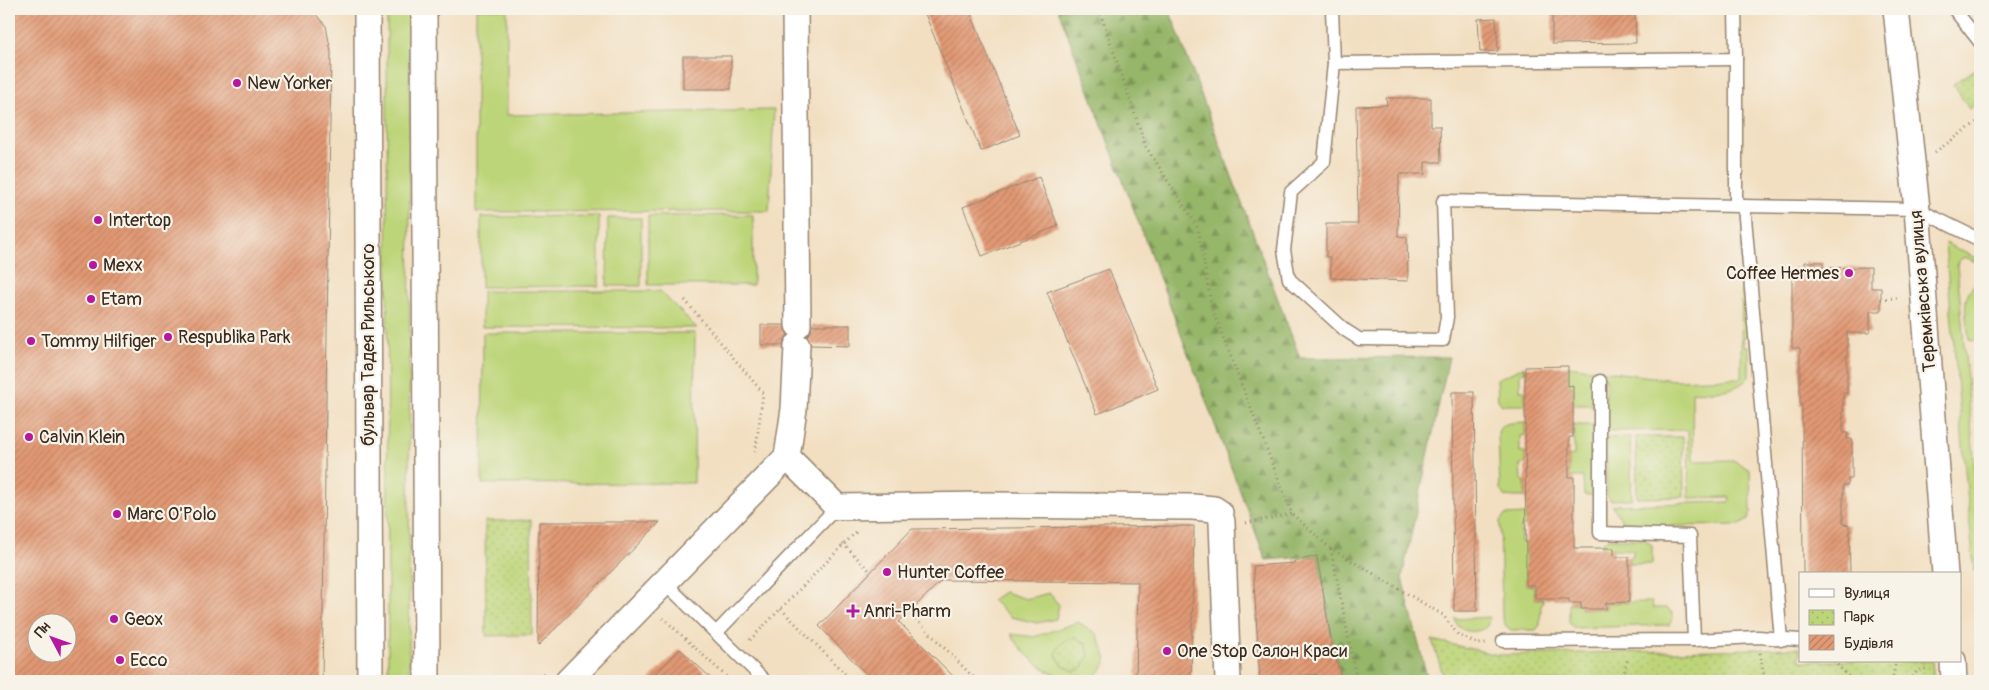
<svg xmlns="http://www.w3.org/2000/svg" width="1989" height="690" font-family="Pangolin,sans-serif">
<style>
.green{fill:#bdd579;stroke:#7c804c}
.forest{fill:url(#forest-firs);stroke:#687044}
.park{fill:url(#park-dots);stroke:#7c804c}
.building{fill:url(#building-hatch);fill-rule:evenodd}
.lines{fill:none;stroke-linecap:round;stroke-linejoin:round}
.lane-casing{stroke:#968470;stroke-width:15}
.street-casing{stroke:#968470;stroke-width:28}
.path{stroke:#968470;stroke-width:3;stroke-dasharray:1 4;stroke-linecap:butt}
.lane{stroke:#fff;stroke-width:12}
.street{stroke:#fff;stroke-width:25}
.poi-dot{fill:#b5179e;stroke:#f7f3e8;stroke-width:2}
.labels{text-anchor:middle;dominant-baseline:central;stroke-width:4.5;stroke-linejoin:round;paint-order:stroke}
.poi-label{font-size:18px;fill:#3b2a1e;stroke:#f7f3e8;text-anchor:start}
.street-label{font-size:18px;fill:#3b2a1e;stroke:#f7f3e8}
</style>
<defs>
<pattern id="forest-firs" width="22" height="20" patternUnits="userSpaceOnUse" patternTransform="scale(1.25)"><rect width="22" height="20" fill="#96b669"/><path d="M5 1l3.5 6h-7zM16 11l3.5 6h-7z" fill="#7c9456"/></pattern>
<pattern id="park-dots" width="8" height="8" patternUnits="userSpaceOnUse" patternTransform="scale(1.25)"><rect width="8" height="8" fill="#bdd579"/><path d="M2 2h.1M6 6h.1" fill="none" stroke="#a3b768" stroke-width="1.8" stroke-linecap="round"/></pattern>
<pattern id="building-hatch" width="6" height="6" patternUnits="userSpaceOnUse" patternTransform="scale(1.25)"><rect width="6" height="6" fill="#e29974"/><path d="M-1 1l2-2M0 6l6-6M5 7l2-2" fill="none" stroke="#b87d5f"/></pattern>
</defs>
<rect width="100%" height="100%" fill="#f7f3e8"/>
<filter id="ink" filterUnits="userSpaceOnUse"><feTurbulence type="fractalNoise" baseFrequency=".02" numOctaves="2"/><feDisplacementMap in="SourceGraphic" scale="10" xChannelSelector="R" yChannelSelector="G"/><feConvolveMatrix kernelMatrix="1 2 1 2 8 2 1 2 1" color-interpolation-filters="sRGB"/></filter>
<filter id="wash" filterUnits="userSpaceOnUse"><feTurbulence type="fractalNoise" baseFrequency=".0096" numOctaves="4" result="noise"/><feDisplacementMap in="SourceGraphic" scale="20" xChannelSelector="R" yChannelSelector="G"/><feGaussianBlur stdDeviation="1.12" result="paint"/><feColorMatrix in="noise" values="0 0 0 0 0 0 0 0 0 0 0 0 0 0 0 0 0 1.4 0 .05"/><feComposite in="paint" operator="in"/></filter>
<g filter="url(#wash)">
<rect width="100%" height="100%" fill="#f2dfc1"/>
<!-- green -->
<g class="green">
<path d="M387 9H410L409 681H388Z"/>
<path d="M476 9H507V115L774 110 769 211 476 212Z"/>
<path d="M753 215V285H648V216Z"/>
<path d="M599 216V286L481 287V217Z"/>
<path d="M608 218H641V286H607Z"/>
<path d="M1742 233 1746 238 1748 336 1743 337 1744 347H1749V377C1734 394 1714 390 1692 392L1693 461 1733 460 1750 470 1751 512 1748 520 1740 525 1626 527 1612 505 1729 502 1730 497 1689 498 1688 430 1606 431V378H1594V405H1573V386L1568 385V366L1674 380 1741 378Z"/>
<path d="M1945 243 1980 260V264L1965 257 1959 260 1957 265 1980 527V569L1974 571Z"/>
<path d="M1980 280V337L1973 341 1969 339C1967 317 1958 294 1980 280Z"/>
<path d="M482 291H660L697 328 482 327Z"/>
<path d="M483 333H695L694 483 482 484Z"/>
<path d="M1524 367 1525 372 1520 373V390H1525V405H1502L1498 400 1497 379Z"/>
<path d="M1525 422V435L1520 436V452H1525V464H1520L1521 480 1525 481V497H1506L1500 490 1498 432C1502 421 1515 423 1525 422Z"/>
<path d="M1574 425H1595L1596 495H1584L1583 477H1569V456L1574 455Z"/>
<path d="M1630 437 1632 499 1610 500 1607 497V438Z"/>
<path d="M1525 514 1526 526H1521V542L1526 543V585L1534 586 1535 599H1543V604L1541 605 1540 625 1536 630H1511L1505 625 1502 615 1500 521 1505 515Z"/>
<path d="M1608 539H1644L1652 545V564H1629V557L1633 556V550L1601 548 1602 543Z"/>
<path d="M1004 592 1026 599 1049 593 1059 605 1056 619 1037 623 1011 617 992 600Z"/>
<path d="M1652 602 1653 608H1666L1672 612 1673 618 1669 625 1574 628 1569 623V604L1581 603V609H1606V603Z"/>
<path d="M1490 617 1487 626C1477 635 1458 633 1455 619Z"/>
<path d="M1078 622 1097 634 1107 659C1104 664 1101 672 1096 675 1062 690 1027 661 1011 634L1034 637Z"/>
</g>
<!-- forest -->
<path class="forest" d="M1058 9H1169L1300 358 1449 357 1402 578 1428 681H1342L1333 646 1318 556 1266 560Z"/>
<!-- park -->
<g class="park">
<path d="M1980 66V102L1969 109 1953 84Z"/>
<path d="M1636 437H1683L1684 497 1637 498Z"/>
<path d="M531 520 532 635 486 636 485 521Z"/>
<path d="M1074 637 1086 643 1089 655 1082 669 1074 671 1063 666 1056 655C1058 644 1064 641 1074 637Z"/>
<path d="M1432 640 1498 655 1800 648V661H1932L1934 681H1445Z"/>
</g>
<g id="blocks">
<!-- building -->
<g class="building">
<path d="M9 9H311L326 26 331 52 322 681H9ZM38 622H68V652H38Z"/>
<path d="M923 9H969L1020 135 981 151Z"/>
<path d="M1552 9H1635L1636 43 1552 44Z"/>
<path d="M1496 18 1498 51 1480 52 1478 19Z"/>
<rect x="683" y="56" width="48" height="33"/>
<path d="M1386 98H1431V126H1440L1441 162H1425V174H1399L1398 236 1407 237 1408 281 1331 278 1330 257H1326V224H1358L1356 106 1387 105Z"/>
<path d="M1039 177 1058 226 982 256 963 207Z"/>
<path d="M1805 262H1823V268L1871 267V288H1881V311H1870V333H1847V393H1843V433H1848L1847 439H1852V479H1848V485H1843V524L1849 525 1850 574H1803L1802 405H1800V348H1792V268H1805Z"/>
<path d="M1109 269 1158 389 1097 414 1047 292Z"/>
<path d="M761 325H784L788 335 785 339 783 345H761Z"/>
<path d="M812 325H850V346L811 345 807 336 811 332Z"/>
<path d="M1568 366V386L1573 385V437H1569V477H1574V548H1614V557H1629V602L1606 603V609H1581V603H1569V599H1535V585H1526L1525 367Z"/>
<path d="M1452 392H1474L1477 611H1454Z"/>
<path d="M539 522H660L538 646Z"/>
<path d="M1194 526 1191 681H1136L1138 582 942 580 899 622 958 681H873L819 626 912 529Z"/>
<path d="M1317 556 1332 646 1342 681H1318L1316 674 1260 681 1253 566 1295 563 1294 561Z"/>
<path d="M680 649 714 681H648Z"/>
</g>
</g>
</g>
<g filter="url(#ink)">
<use href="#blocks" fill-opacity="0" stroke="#968470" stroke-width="1"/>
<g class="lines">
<!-- lane casing -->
<g class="lane-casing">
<g id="lane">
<path d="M1332 9 1334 63 1736 59 1735 9"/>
<path d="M1954 9 1980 42"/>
<path d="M1334 63 1324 162 1291 192 1284 250 1289 279 1345 330 1359 339 1443 340 1447 317 1443 201 1917 209 1980 240"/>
<path d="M1736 205V59"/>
<path d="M1744 206 1781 640"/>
<path d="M1600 381V533L1690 536 1694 640"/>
<path d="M665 583 765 681"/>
<path d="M716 633 837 507"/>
<path d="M1503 641 1694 640 1758 637 1800 640"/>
</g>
</g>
<!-- street casing -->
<g class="street-casing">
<g id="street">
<path d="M367 9 370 681"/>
<path d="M424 9 427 681"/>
<path d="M795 9 798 325"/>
<path d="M1896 9 1917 209 1945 574"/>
<path d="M797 346 794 409 787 457 837 507 988 505 1193 507 1214 509 1220 513 1222 522 1228 681"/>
<path d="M1953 661 1954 681"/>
<path d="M568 681 787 457"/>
</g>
</g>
<!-- path -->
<g class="path">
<path d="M1099 9 1146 147 1198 228 1212 309 1292 514 1330 548 1443 615 1458 635 1479 644 1487 643"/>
<path d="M1935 152 1980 120"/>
<path d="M1881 299 1897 298"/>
<path d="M685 300 763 393 755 456"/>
<path d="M1246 523 1292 514"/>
<path d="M843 544 871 572"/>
<path d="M1331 549 1357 681"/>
<path d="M781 609 852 681"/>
<path d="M909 612 977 681"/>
<path d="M663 618 731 681"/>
<path d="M750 640 857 531"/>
<path d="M1760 653 1765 681"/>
<path d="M1834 661 1852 681"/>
<path d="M537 681 545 673"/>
<path d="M1622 681 1628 658"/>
<path d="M1892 681 1896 661"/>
<path d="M1910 681 1917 671 1929 668"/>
</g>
<!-- lane -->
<use href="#lane" class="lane"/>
<!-- street -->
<use href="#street" class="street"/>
</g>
</g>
<!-- markers -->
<g class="poi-dot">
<circle cx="237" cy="83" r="5"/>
<circle cx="98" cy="220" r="5"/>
<circle cx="93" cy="265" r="5"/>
<circle cx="1849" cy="273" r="5"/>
<circle cx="91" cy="299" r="5"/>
<circle cx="168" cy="337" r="5"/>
<circle cx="31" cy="341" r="5"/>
<circle cx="29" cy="437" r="5"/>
<circle cx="117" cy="514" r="5"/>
<circle cx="887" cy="572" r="5"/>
<path d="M850.5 603.5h5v5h5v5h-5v5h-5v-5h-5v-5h5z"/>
<circle cx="114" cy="619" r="5"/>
<circle cx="1167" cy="651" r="5"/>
<circle cx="120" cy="660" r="5"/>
</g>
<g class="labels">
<!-- poi labels -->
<g class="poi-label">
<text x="247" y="83">New Yorker</text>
<text x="108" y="220">Intertop</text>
<text x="103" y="265">Mexx</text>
<text x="1839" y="273" text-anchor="end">Coffee Hermes</text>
<text x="101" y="299">Etam</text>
<text x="178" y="337">Respublika Park</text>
<text x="41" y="341">Tommy Hilfiger</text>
<text x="39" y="437">Calvin Klein</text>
<text x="127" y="514">Marc O'Polo</text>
<text x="897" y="572">Hunter Coffee</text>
<text x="863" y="611">Anri-Pharm</text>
<text x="124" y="619">Geox</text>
<text x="1177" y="651">One Stop Салон Краси</text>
<text x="130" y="660">Ecco</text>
</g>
<!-- street labels -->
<g class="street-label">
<text transform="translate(1923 291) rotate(-95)">Теремківська вулиця</text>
<text transform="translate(368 345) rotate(-90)">бульвар Тадея Рильського</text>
</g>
</g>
<!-- margin -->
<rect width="1989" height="690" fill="none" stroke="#f7f3e8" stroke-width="30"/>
<!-- legend -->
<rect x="1799" y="572" width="162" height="90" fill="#f7f3e8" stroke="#aca397"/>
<rect x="1809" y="589" width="25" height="8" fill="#ffffff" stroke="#aca397"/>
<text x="1844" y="598" font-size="15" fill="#3b2a1e">Вулиця</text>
<rect x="1809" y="610" width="25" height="15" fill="url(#park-dots)" stroke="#aca397"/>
<text x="1844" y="622" font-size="15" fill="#3b2a1e">Парк</text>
<rect x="1809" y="635" width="25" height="15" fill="url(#building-hatch)" stroke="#aca397"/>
<text x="1844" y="648" font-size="15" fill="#3b2a1e">Будівля</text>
<!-- north arrow -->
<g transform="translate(52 638) rotate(311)"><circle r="24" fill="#f7f3e8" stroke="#aca397"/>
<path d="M0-4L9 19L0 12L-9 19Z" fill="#b5179e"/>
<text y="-8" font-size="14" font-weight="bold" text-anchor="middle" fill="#3b2a1e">Пн</text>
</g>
</svg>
